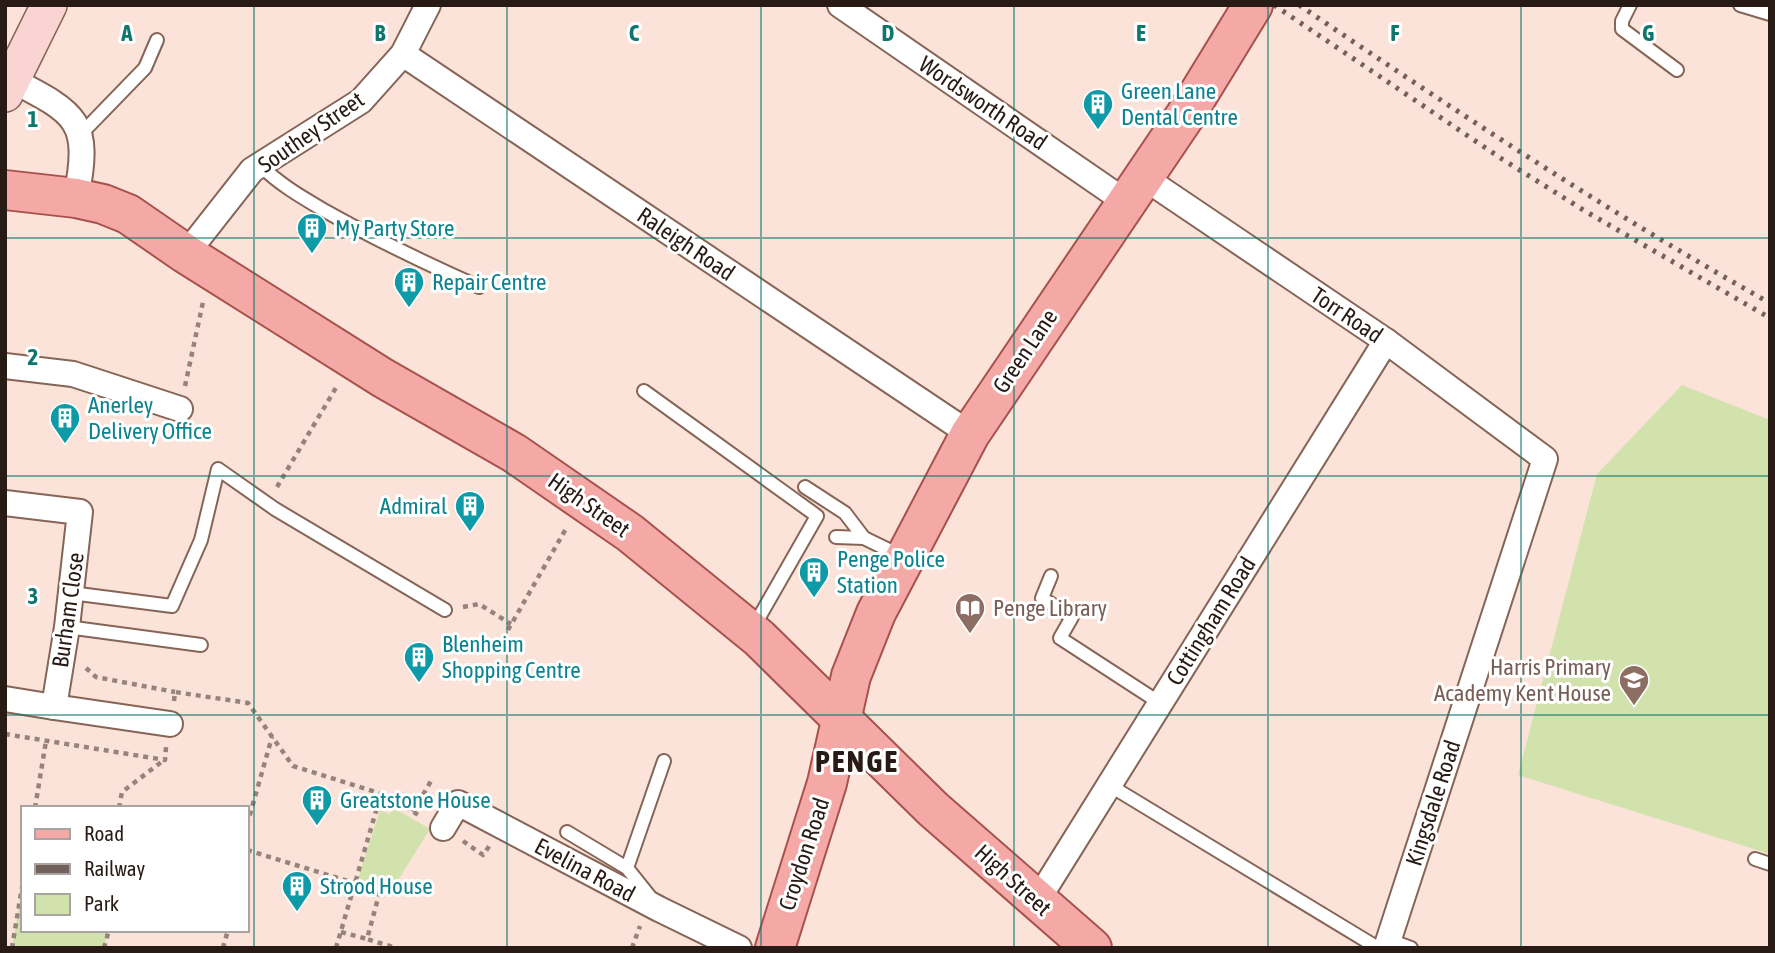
<svg xmlns="http://www.w3.org/2000/svg" width="1775" height="953" font-family="'Asap Condensed',sans-serif">
<style>
.green{fill:#d2e2ad}
.lines{fill:none;stroke-linecap:round;stroke-linejoin:round}
.lane-casing{stroke:#866456;stroke-width:16}
.street-casing{stroke:#866456;stroke-width:28}
.secondary-casing{stroke:#866456;stroke-width:38}
.primary-casing{stroke:#a7514c;stroke-width:42}
.path{stroke:#96837b;stroke-width:4.5;stroke-dasharray:5 5;stroke-linecap:butt}
.lane{stroke:#fff;stroke-width:12}
.street{stroke:#fff;stroke-width:24}
.secondary{stroke:#f9d4d2;stroke-width:35}
.primary{stroke:#f4a9a6;stroke-width:38}
.rail{stroke:#72615a;stroke-width:5;stroke-dasharray:3.5 7;stroke-linecap:butt}
.grid{fill:none;stroke:#0f766e;stroke-width:2;stroke-opacity:0.55}
.labels{text-anchor:middle;dominant-baseline:central;stroke-width:6;stroke-linejoin:round;paint-order:stroke}
.culture-label{font-size:23px;fill:#0d838f;stroke:#fff;text-anchor:start}
.street-label{font-size:23px;fill:#281a14;stroke:#fff}
.education-label{font-size:23px;fill:#785e54;stroke:#fff;text-anchor:start}
.district-label{font-size:30px;font-weight:bold;letter-spacing:2px;fill:#281a14;stroke:#fff}
.grid-label{font-size:23px;text-anchor:middle;font-weight:bold;fill:#0f766e;stroke:#fff;stroke-width:6;stroke-linejoin:round;paint-order:stroke}
</style>
<rect width="100%" height="100%" fill="#fbe3d9"/>
<!-- green -->
<g class="green">
<path d="M1682 385 1770 420V854L1518 775 1597 474Z"/>
<path d="M394 808 430 829 395 885 387 888 358 879 380 810 390 814Z"/>
<path d="M23 881V930H109L104 948H12Z"/>
</g>
<g class="lines">
<!-- lane casing -->
<g class="lane-casing">
<g id="lane">
<path d="M1630 5 1622 21V29L1677 70"/>
<path d="M1740 5 1770 14"/>
<path d="M80 135 145 68 157 40"/>
<path d="M260 165C280 185 303 198 327 212 377 240 427 264 479 287"/>
<path d="M644 391 817 516 753 628"/>
<path d="M805 487 845 513 864 538 901 556"/>
<path d="M836 537 864 538"/>
<path d="M1051 576 1042 598 1072 617 1060 638 1160 703"/>
<path d="M71 593 172 606 201 540 218 469 275 509 445 610"/>
<path d="M67 627 201 645"/>
<path d="M1109 785 1378 948"/>
<path d="M567 832 627 868 651 898"/>
<path d="M1755 859 1770 864"/>
<path d="M627 868 664 761"/>
<path d="M1389 940 1411 948"/>
</g>
</g>
<!-- street casing -->
<g class="street-casing">
<g id="street">
<path d="M840 5 1126 202"/>
<path d="M403 54 970 434"/>
<path d="M12 80C78 114 91 121 76 198"/>
<path d="M1143 177 1386 341 1545 459 1386 948"/>
<path d="M186 254 252 170 361 101 403 54 428 5"/>
<path d="M5 366 73 374 180 409"/>
<path d="M5 503 80 512 67 627 54 707 5 699"/>
<path d="M54 707 170 724"/>
<path d="M443 828 458 803 659 909 739 948"/>
<path d="M1037 901 1386 341"/>
</g>
</g>
<!-- secondary casing -->
<g class="secondary-casing">
<path id="secondary" d="M5 94 49 5"/>
</g>
<!-- primary casing -->
<g class="primary-casing">
<g id="primary">
<path d="M5 190 76 198 103 204 128 214 186 254 383 378 514 453 630 533 759 638 933 809 1092 948"/>
<path d="M775 948 827 783 851 676 876 613 970 434 1185 116 1253 5"/>
</g>
</g>
<!-- path -->
<g class="path">
<path d="M185 386 203 302"/>
<path d="M277 487 337 386"/>
<path d="M463 607 479 604 511 624"/>
<path d="M508 630 567 527"/>
<path d="M86 668 96 677 175 692"/>
<path d="M174 701 175 692 248 703 293 766 382 794 422 817"/>
<path d="M5 734 165 760 166 747"/>
<path d="M35 808 46 741"/>
<path d="M119 808 122 792 164 760"/>
<path d="M413 812 431 781"/>
<path d="M247 825 272 737"/>
<path d="M463 841 483 855 490 845"/>
<path d="M247 850 380 891 367 939 396 948"/>
<path d="M341 932 367 939"/>
<path d="M12 948 23 881"/>
<path d="M104 948 109 930"/>
<path d="M223 948 228 930"/>
<path d="M336 948 381 794"/>
<path d="M632 948 640 926"/>
</g>
<!-- lane -->
<use href="#lane" class="lane"/>
<!-- street -->
<use href="#street" class="street"/>
<!-- secondary -->
<use href="#secondary" class="secondary"/>
<!-- primary -->
<use href="#primary" class="primary"/>
<!-- rail -->
<g class="rail">
<path d="M1274 5 1502 159 1585 211 1770 318"/>
<path d="M1299 5C1454 110 1606 211 1770 303"/>
</g>
</g>
<!-- grid -->
<path class="grid" d="M254 5V948M507 5V948M761 5V948M1014 5V948M1268 5V948M1521 5V948M5 238H1770M5 476H1770M5 715H1770"/>
<!-- icons -->
<defs>
<g id="building-pin" transform="scale(1.575)"><path d="M0 17L-7.5 6A9.5 9.5 0 1 1 7.5 6Z" fill="#0f9aa8" stroke="#fff"/><path d="M-4-6H4V6H1V3H-1V6H-4ZM-2.5-4.3h1.7v1.8h-1.7ZM.8-4.3h1.7v1.8H.8ZM-2.5-1h1.7V.8h-1.7ZM.8-1h1.7V.8H.8Z" fill="#fff"/></g>
<g id="library-pin" transform="scale(1.575)"><path d="M0 17L-7.5 6A9.5 9.5 0 1 1 7.5 6Z" fill="#8d6e63" stroke="#fff"/><path d="M-6-4Q-3-5.5-.7-3.5V5Q-3 3-6 4ZM6-4Q3-5.5 .7-3.5V5Q3 3 6 4Z" fill="#fff"/></g>
<g id="school-pin" transform="scale(1.575)"><path d="M0 17L-7.5 6A9.5 9.5 0 1 1 7.5 6Z" fill="#8d6e63" stroke="#fff"/><path d="M0-5L7-2L0 1L-7-2ZM-4 1L0 2.5L4 1V4Q0 6-4 4Z" fill="#fff"/></g>
</defs>
<g fill-rule="evenodd">
<use href="#building-pin" x="1098" y="104"/>
<use href="#building-pin" x="312" y="228"/>
<use href="#building-pin" x="409" y="282"/>
<use href="#building-pin" x="65" y="418"/>
<use href="#building-pin" x="470" y="506"/>
<use href="#building-pin" x="814" y="572"/>
<use href="#library-pin" x="970" y="608"/>
<use href="#building-pin" x="419" y="657"/>
<use href="#school-pin" x="1634" y="680"/>
<use href="#building-pin" x="317" y="800"/>
<use href="#building-pin" x="297" y="886"/>
</g>
<g class="labels">
<!-- culture labels -->
<g class="culture-label">
<text x="1121" y="91">Green Lane<tspan x="1121" dy="26">Dental Centre</tspan></text>
<text x="335" y="228">My Party Store</text>
<text x="432" y="282">Repair Centre</text>
<text x="88" y="405">Anerley<tspan x="88" dy="26">Delivery Office</tspan></text>
<text x="447" y="506" text-anchor="end">Admiral</text>
<text x="837" y="559">Penge Police<tspan x="837" dy="26">Station</tspan></text>
<text x="442" y="644">Blenheim<tspan x="442" dy="26">Shopping Centre</tspan></text>
<text x="340" y="800">Greatstone House</text>
<text x="320" y="886">Strood House</text>
</g>
<!-- street labels -->
<g class="street-label">
<text transform="translate(983 103) rotate(34)">Wordsworth Road</text>
<text transform="translate(311 132) rotate(-35)">Southey Street</text>
<text transform="translate(686 244) rotate(34)">Raleigh Road</text>
<text transform="translate(1347 315) rotate(34)">Torr Road</text>
<text transform="translate(1025 351) rotate(-56)">Green Lane</text>
<text transform="translate(589 505) rotate(35)">High Street</text>
<text transform="translate(68 610) rotate(-82)">Burham Close</text>
<text transform="translate(1211 621) rotate(-58)">Cottingham Road</text>
<text transform="translate(1433 803) rotate(-72)">Kingsdale Road</text>
<text transform="translate(804 854) rotate(-72)">Croydon Road</text>
<text transform="translate(585 870) rotate(28)">Evelina Road</text>
<text transform="translate(1013 880) rotate(42)">High Street</text>
</g>
<!-- education labels -->
<g class="education-label">
<text x="993" y="608">Penge Library</text>
<text x="1611" y="667" text-anchor="end">Harris Primary<tspan x="1611" dy="26">Academy Kent House</tspan></text>
</g>
<!-- district labels -->
<g class="district-label">
<text x="857" y="761">PENGE</text>
</g>
</g>
<g class="grid-label">
<text x="127" y="41">A</text>
<text x="380" y="41">B</text>
<text x="634" y="41">C</text>
<text x="888" y="41">D</text>
<text x="1141" y="41">E</text>
<text x="1395" y="41">F</text>
<text x="1648" y="41">G</text>
<text x="33" y="127">1</text>
<text x="33" y="365">2</text>
<text x="33" y="604">3</text>
</g>
<!-- border -->
<rect width="1775" height="953" fill="none" stroke="#281a14" stroke-width="14"/>
<!-- legend -->
<rect x="21" y="806" width="228" height="126" fill="#ffffff" stroke="#a9a3a1" stroke-width="2"/>
<rect x="35" y="829" width="35" height="10" fill="#f4a9a6" stroke="#a9a3a1" stroke-width="2"/>
<text x="84" y="841" font-size="21" fill="#281a14">Road</text>
<rect x="35" y="864" width="35" height="10" fill="#72615a" stroke="#a9a3a1" stroke-width="2"/>
<text x="84" y="876" font-size="21" fill="#281a14">Railway</text>
<rect x="35" y="894" width="35" height="21" fill="#d2e2ad" stroke="#a9a3a1" stroke-width="2"/>
<text x="84" y="911" font-size="21" fill="#281a14">Park</text>
</svg>
